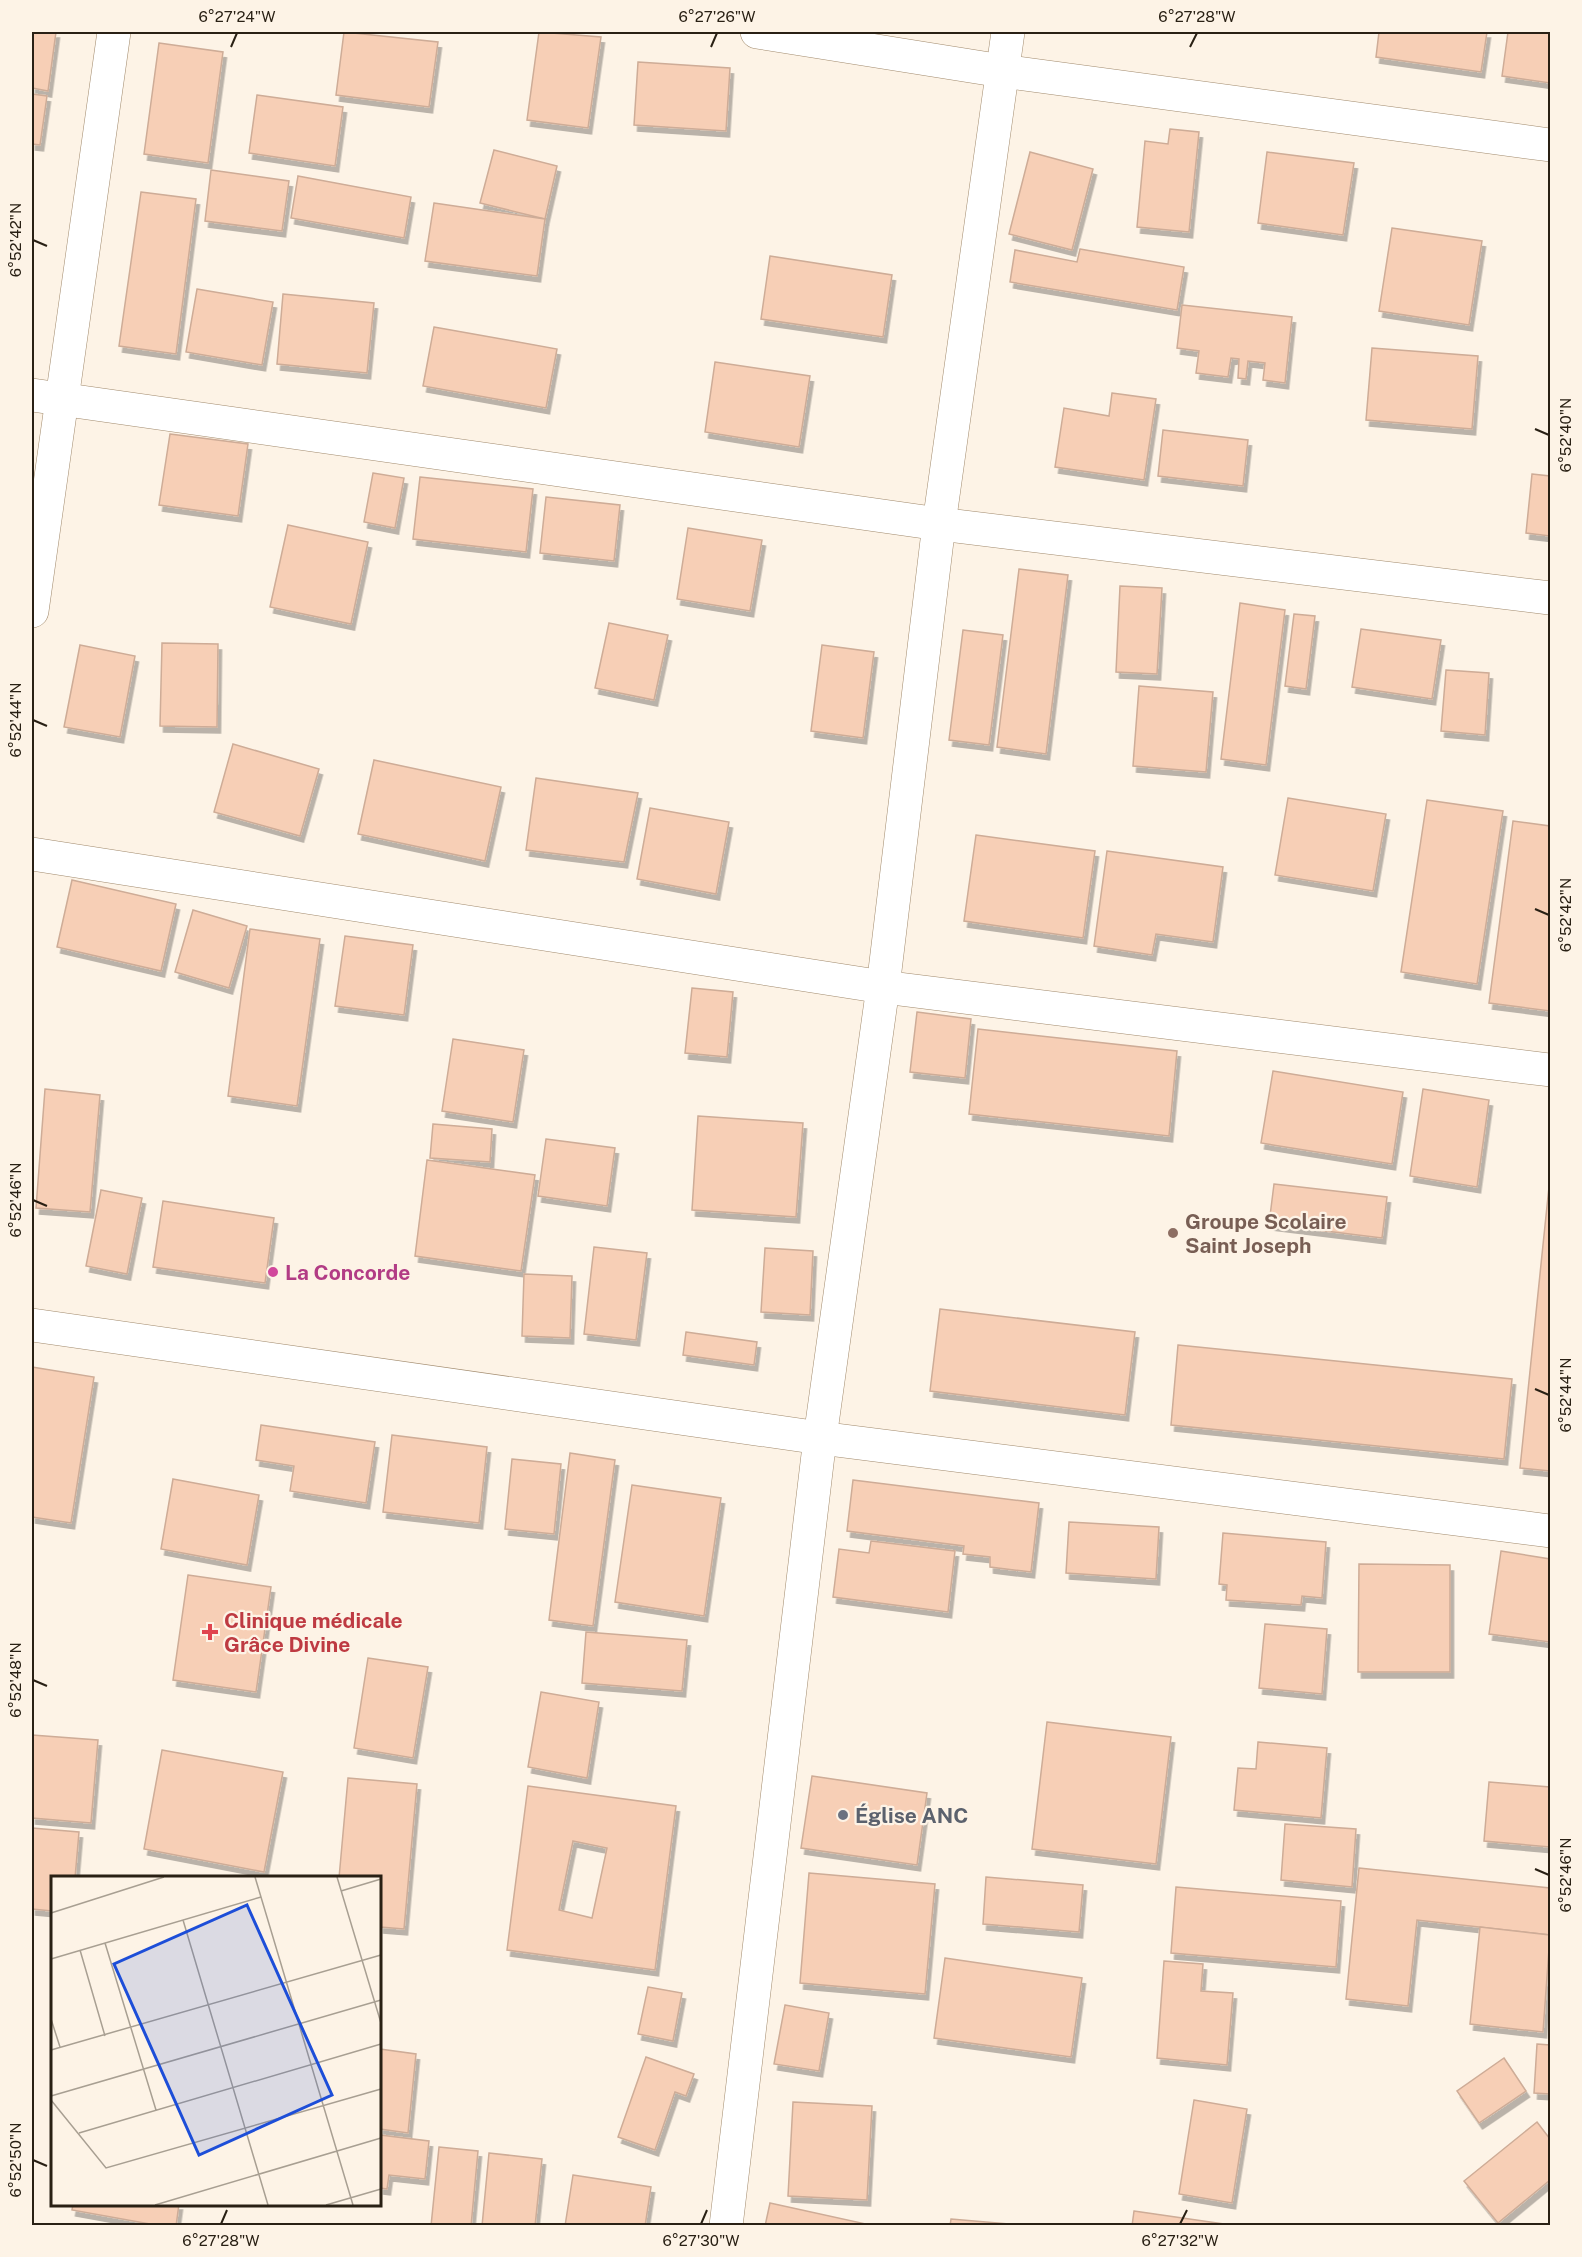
<svg xmlns="http://www.w3.org/2000/svg" width="1582" height="2257" font-family="'Public Sans',sans-serif">
<style>
.building{fill:#f7cfb6;stroke:#ceac97;stroke-width:1.5;fill-rule:evenodd;filter:url(#shadow)}
.lines{fill:none;stroke-linecap:round;stroke-linejoin:round}
.minor-casing{stroke:#a18a6d;stroke-width:34}
.tertiary-casing{stroke:#a18a6d;stroke-width:34}
.minor{stroke:#fff;stroke-width:33}
.tertiary{stroke:#fff;stroke-width:33}
.ticks{fill:none;stroke:#292014;stroke-width:2}
.education-dot{fill:#8d6e63;stroke:#fdf3e6;stroke-width:2}
.hotel-dot{fill:#d1479c;stroke:#fdf3e6;stroke-width:2}
.health-dot{fill:#e0444e;stroke:#fdf3e6;stroke-width:2}
.worship-dot{fill:#6b7280;stroke:#fdf3e6;stroke-width:2}
.labels{text-anchor:middle;dominant-baseline:central;stroke-width:4.5;stroke-linejoin:round;paint-order:stroke}
.education-label{font-size:21px;font-weight:bold;fill:#785e54;stroke:#fdf3e6;text-anchor:start}
.hotel-label{font-size:21px;font-weight:bold;fill:#b23c85;stroke:#fdf3e6;text-anchor:start}
.health-label{font-size:21px;font-weight:bold;fill:#be3a42;stroke:#fdf3e6;text-anchor:start}
.worship-label{font-size:21px;font-weight:bold;fill:#5b616d;stroke:#fdf3e6;text-anchor:start}
.inset-road{fill:none;stroke:#a89f92;stroke-width:1.5}
.view{fill:#1d4ed8;fill-opacity:0.15;stroke:#1d4ed8;stroke-width:3}
.inset-edge{fill:none;stroke:#292014;stroke-width:3}
.neatline{fill:none;stroke:#292014;stroke-width:2}
.ticks-label{font-size:15px;text-anchor:middle;fill:#292014}
</style>
<defs>
<filter id="shadow"><feDropShadow dx="3.5" dy="6" stdDeviation="0" flood-color="#0004"/></filter>
</defs>
<rect width="100%" height="100%" fill="#fdf3e6"/>
<!-- building -->
<g class="building">
<path d="M32 32H56L48 91 32 88Z"/>
<path d="M344 32 438 42 429 107 336 95Z"/>
<path d="M539 32 601 37 588 128 527 120Z"/>
<path d="M1379 32H1487L1481 72 1376 57Z"/>
<path d="M1508 32H1550V83L1502 76Z"/>
<path d="M159 43 223 52 208 163 144 154Z"/>
<path d="M638 62 730 68 726 131 634 125Z"/>
<path d="M32 94 47 96 40 145 32 144Z"/>
<path d="M257 95 343 107 335 166 249 153Z"/>
<path d="M1170 129 1199 132 1189 232 1137 227 1145 141 1168 144Z"/>
<path d="M494 150 557 166 545 219 480 203Z"/>
<path d="M1030 152 1093 169 1072 250 1009 234Z"/>
<path d="M1267 152 1354 163 1343 235 1258 223Z"/>
<path d="M211 170 289 181 282 231 205 221Z"/>
<path d="M298 176 411 197 404 238 291 218Z"/>
<path d="M141 192 196 199 176 354 119 346Z"/>
<path d="M434 203 545 219 537 276 425 261Z"/>
<path d="M1392 228 1482 241 1469 325 1379 311Z"/>
<path d="M1080 249 1184 267 1177 310 1010 282 1015 250 1077 262Z"/>
<path d="M770 256 892 275 883 337 761 319Z"/>
<path d="M197 289 273 302 262 365 186 352Z"/>
<path d="M283 294 374 303 367 373 277 364Z"/>
<path d="M1182 305 1292 317 1285 383 1263 380 1265 363 1248 361 1246 379 1238 378 1239 359 1231 358 1228 377 1196 373 1199 351 1177 348Z"/>
<path d="M434 327 557 349 546 408 423 386Z"/>
<path d="M1372 348 1478 356 1472 429 1366 420Z"/>
<path d="M715 362 810 376 799 447 705 432Z"/>
<path d="M1112 393 1156 399 1144 480 1055 467 1064 408 1109 416Z"/>
<path d="M1163 430 1248 440 1243 486 1158 476Z"/>
<path d="M170 434 248 444 238 516 159 505Z"/>
<path d="M373 473 404 478 395 528 364 522Z"/>
<path d="M1532 474 1550 476V536L1526 533Z"/>
<path d="M420 477 533 489 526 552 413 539Z"/>
<path d="M546 497 620 505 614 561 540 553Z"/>
<path d="M288 525 368 542 351 624 270 607Z"/>
<path d="M688 528 762 540 750 611 677 599Z"/>
<path d="M1019 569 1068 575 1046 754 997 747Z"/>
<path d="M1120 586 1162 588 1157 674 1116 672Z"/>
<path d="M1240 603 1285 610 1266 765 1221 759Z"/>
<path d="M1294 614 1315 616 1306 689 1285 686Z"/>
<path d="M609 623 668 635 654 700 595 688Z"/>
<path d="M1361 629 1441 640 1432 699 1352 687Z"/>
<path d="M963 630 1003 635 989 745 949 740Z"/>
<path d="M162 643 218 644 217 727 160 726Z"/>
<path d="M80 645 135 656 120 737 64 727Z"/>
<path d="M822 645 874 652 863 738 811 731Z"/>
<path d="M1446 670 1489 673 1485 735 1441 731Z"/>
<path d="M1139 686 1213 692 1206 772 1133 766Z"/>
<path d="M233 744 319 769 300 836 214 812Z"/>
<path d="M374 760 501 787 485 861 358 834Z"/>
<path d="M536 778 638 793 624 862 526 850Z"/>
<path d="M1288 798 1386 814 1373 891 1275 875Z"/>
<path d="M1427 800 1503 811 1477 984 1401 972Z"/>
<path d="M650 808 729 822 716 894 637 879Z"/>
<path d="M1513 821 1550 826V1011L1489 1003Z"/>
<path d="M976 835 1095 851 1083 938 964 921Z"/>
<path d="M1107 851 1223 867 1213 942 1156 934 1152 955 1094 946Z"/>
<path d="M72 880 176 904 161 971 57 947Z"/>
<path d="M193 910 247 926 229 988 175 972Z"/>
<path d="M250 929 320 939 297 1106 228 1096Z"/>
<path d="M345 936 413 945 404 1015 335 1006Z"/>
<path d="M692 988 733 992 727 1057 685 1053Z"/>
<path d="M917 1012 971 1019 965 1078 910 1072Z"/>
<path d="M978 1029 1177 1051 1169 1136 969 1114Z"/>
<path d="M453 1039 524 1050 513 1122 442 1111Z"/>
<path d="M1273 1071 1403 1092 1392 1164 1261 1143Z"/>
<path d="M45 1089 100 1095 90 1212 36 1208Z"/>
<path d="M1423 1089 1489 1100 1477 1187 1410 1176Z"/>
<path d="M698 1116 803 1123 796 1217 692 1210Z"/>
<path d="M433 1124 492 1129 490 1162 430 1158Z"/>
<path d="M546 1139 615 1148 607 1206 538 1196Z"/>
<path d="M427 1160 535 1175 521 1271 415 1256Z"/>
<path d="M1550 1177V1471L1520 1468Z"/>
<path d="M1274 1184 1387 1197 1382 1238 1269 1224Z"/>
<path d="M101 1190 142 1198 127 1274 86 1266Z"/>
<path d="M163 1201 274 1218 265 1283 153 1267Z"/>
<path d="M594 1247 647 1253 636 1340 584 1334Z"/>
<path d="M765 1248 813 1251 810 1315 761 1312Z"/>
<path d="M524 1274 572 1276 570 1338 522 1336Z"/>
<path d="M940 1309 1135 1332 1125 1415 930 1391Z"/>
<path d="M686 1332 757 1342 754 1365 683 1355Z"/>
<path d="M1178 1345 1512 1379 1504 1459 1171 1425Z"/>
<path d="M32 1367 94 1377 71 1523 32 1517Z"/>
<path d="M261 1425 375 1442 366 1503 290 1491 294 1466 256 1460Z"/>
<path d="M392 1435 487 1447 479 1523 383 1512Z"/>
<path d="M570 1453 615 1460 593 1626 549 1620Z"/>
<path d="M512 1459 561 1464 554 1534 505 1529Z"/>
<path d="M173 1479 259 1495 247 1565 161 1549Z"/>
<path d="M853 1480 1039 1503 1031 1572 990 1567V1557L963 1554 964 1546 847 1531Z"/>
<path d="M632 1485 721 1498 704 1616 615 1602Z"/>
<path d="M1069 1522 1159 1527 1156 1579 1066 1573Z"/>
<path d="M1223 1533 1326 1542 1322 1598 1302 1596 1301 1605 1226 1600 1227 1585 1219 1584Z"/>
<path d="M871 1541 955 1551 948 1612 833 1597 839 1549 869 1553Z"/>
<path d="M1501 1551 1550 1559V1642L1489 1634Z"/>
<path d="M1359 1564 1450 1565V1672H1358Z"/>
<path d="M188 1575 271 1587 256 1692 173 1680Z"/>
<path d="M1265 1624 1327 1629 1322 1694 1259 1688Z"/>
<path d="M586 1632 687 1640 682 1691 582 1683Z"/>
<path d="M368 1658 428 1667 413 1758 354 1748Z"/>
<path d="M541 1692 599 1702 587 1778 528 1767Z"/>
<path d="M1047 1722 1171 1737 1156 1864 1032 1849Z"/>
<path d="M32 1735 98 1740 91 1823 32 1818Z"/>
<path d="M1258 1742 1327 1748 1321 1818 1234 1810 1238 1768 1256 1769Z"/>
<path d="M162 1750 283 1772 264 1872 144 1849Z"/>
<path d="M812 1776 927 1793 917 1865 801 1848Z"/>
<path d="M348 1778 417 1784 404 1929 380 1927V1878H339Z"/>
<path d="M1489 1782 1550 1787V1847L1484 1841Z"/>
<path d="M528 1786 676 1806 655 1970 507 1950ZM573 1841 607 1848 592 1918 559 1910Z"/>
<path d="M1285 1824 1356 1829 1352 1887 1281 1880Z"/>
<path d="M32 1828 79 1832 75 1878H52V1911L32 1909Z"/>
<path d="M1359 1868 1550 1888V1935L1417 1920 1408 2006 1346 1999Z"/>
<path d="M809 1873 935 1884 925 1994 800 1983Z"/>
<path d="M986 1877 1083 1885 1079 1932 983 1924Z"/>
<path d="M1176 1887 1341 1901 1336 1967 1171 1953Z"/>
<path d="M1480 1927 1550 1935 1543 2032 1470 2024Z"/>
<path d="M945 1958 1082 1978 1071 2057 934 2038Z"/>
<path d="M1164 1961 1203 1964 1201 1991 1233 1993 1227 2065 1157 2058Z"/>
<path d="M648 1987 682 1993 673 2041 638 2034Z"/>
<path d="M785 2005 829 2013 819 2071 774 2064Z"/>
<path d="M1537 2044 1550 2045V2094L1534 2093Z"/>
<path d="M380 2049 416 2054 408 2133 380 2129Z"/>
<path d="M646 2057 694 2074 686 2096 675 2092 655 2150 618 2137Z"/>
<path d="M1504 2058 1526 2091 1479 2123 1457 2091Z"/>
<path d="M1194 2100 1247 2109 1232 2203 1179 2194Z"/>
<path d="M793 2102 872 2106 867 2200 788 2196Z"/>
<path d="M1537 2122 1550 2139V2180L1498 2223 1464 2181Z"/>
<path d="M380 2135 429 2141 425 2179 389 2175 387 2189 380 2188Z"/>
<path d="M439 2147 478 2151 471 2226H431Z"/>
<path d="M489 2153 542 2159 535 2226H482Z"/>
<path d="M573 2175 651 2187 645 2226H565Z"/>
<path d="M770 2203 866 2224V2226H765Z"/>
<path d="M73 2204H179L176 2226H161L72 2210Z"/>
<path d="M1134 2211 1238 2226H1132Z"/>
<path d="M951 2219 1031 2226H950Z"/>
</g>
<g class="lines">
<!-- minor casing -->
<g class="minor-casing">
<g id="minor">
<path d="M757 32 1002 71 1550 145"/>
<path d="M32 395 939 524 1550 598"/>
<path d="M32 854 883 987 1550 1070"/>
<path d="M32 1325 820 1438 1550 1531"/>
<path d="M726 2226 820 1438 883 987 939 524 1008 32"/>
</g>
</g>
<!-- tertiary casing -->
<g class="tertiary-casing">
<path id="tertiary" d="M32 611 114 32"/>
</g>
<!-- minor -->
<use href="#minor" class="minor"/>
<!-- tertiary -->
<use href="#tertiary" class="tertiary"/>
</g>
<!-- ticks -->
<path class="ticks" d="M231 47 237 33M711 47 717 33M1190 47 1197 33M33 240 47 246M1535 429 1549 435M33 720 47 726M1535 909 1549 915M33 1200 47 1206M1535 1389 1549 1395M33 1680 47 1686M1535 1869 1549 1875M33 2160 47 2166M221 2224 227 2210M701 2224 707 2210M1180 2224 1187 2210"/>
<!-- markers -->
<circle class="education-dot" cx="1173" cy="1233" r="6"/>
<circle class="hotel-dot" cx="273" cy="1272" r="6"/>
<path class="health-dot" d="M207 1623h6v6h6v6h-6v6h-6v-6h-6v-6h6z"/>
<circle class="worship-dot" cx="843" cy="1815" r="6"/>
<g class="labels">
<!-- education labels -->
<g class="education-label">
<text x="1185" y="1221">Groupe Scolaire<tspan x="1185" dy="24">Saint Joseph</tspan></text>
</g>
<!-- hotel labels -->
<g class="hotel-label">
<text x="285" y="1272">La Concorde</text>
</g>
<!-- health labels -->
<g class="health-label">
<text x="224" y="1620">Clinique médicale<tspan x="224" dy="24">Grâce Divine</tspan></text>
</g>
<!-- worship labels -->
<g class="worship-label">
<text x="855" y="1815">Église ANC</text>
</g>
</g>
<!-- overview -->
<g transform="translate(51 1876)">
<rect width="330" height="330" fill="#fdf3e6"/>
<path class="inset-road" d="M204 1 302 329M286 1 330 147M290 15 330 3M0 37 113 1M132 44 217 329M54 67 105 234M29 74 54 160M0 83 210 21M0 143 9 171M0 174 330 79M0 220 330 124M0 224 55 292 330 213M28 257 330 168M104 329 330 262M275 329 330 313"/>
<path class="view" d="M196 29 281 219 148 279 63 88Z"/>
<rect width="330" height="330" class="inset-edge"/>
</g>
<!-- border -->
<rect width="1582" height="2257" fill="none" stroke="#fdf3e6" stroke-width="66"/>
<rect x="33" y="33" width="1516" height="2191" class="neatline"/>
<g class="ticks-label">
<text x="237" y="22">6°27'24"W</text>
<text x="717" y="22">6°27'26"W</text>
<text x="1197" y="22">6°27'28"W</text>
<text transform="translate(16 240) rotate(-90)" y="5">6°52'42"N</text>
<text transform="translate(1566 435) rotate(-90)" y="5">6°52'40"N</text>
<text transform="translate(16 720) rotate(-90)" y="5">6°52'44"N</text>
<text transform="translate(1566 915) rotate(-90)" y="5">6°52'42"N</text>
<text transform="translate(16 1200) rotate(-90)" y="5">6°52'46"N</text>
<text transform="translate(1566 1395) rotate(-90)" y="5">6°52'44"N</text>
<text transform="translate(16 1680) rotate(-90)" y="5">6°52'48"N</text>
<text transform="translate(1566 1875) rotate(-90)" y="5">6°52'46"N</text>
<text transform="translate(16 2160) rotate(-90)" y="5">6°52'50"N</text>
<text x="221" y="2246">6°27'28"W</text>
<text x="701" y="2246">6°27'30"W</text>
<text x="1180" y="2246">6°27'32"W</text>
</g>
</svg>
